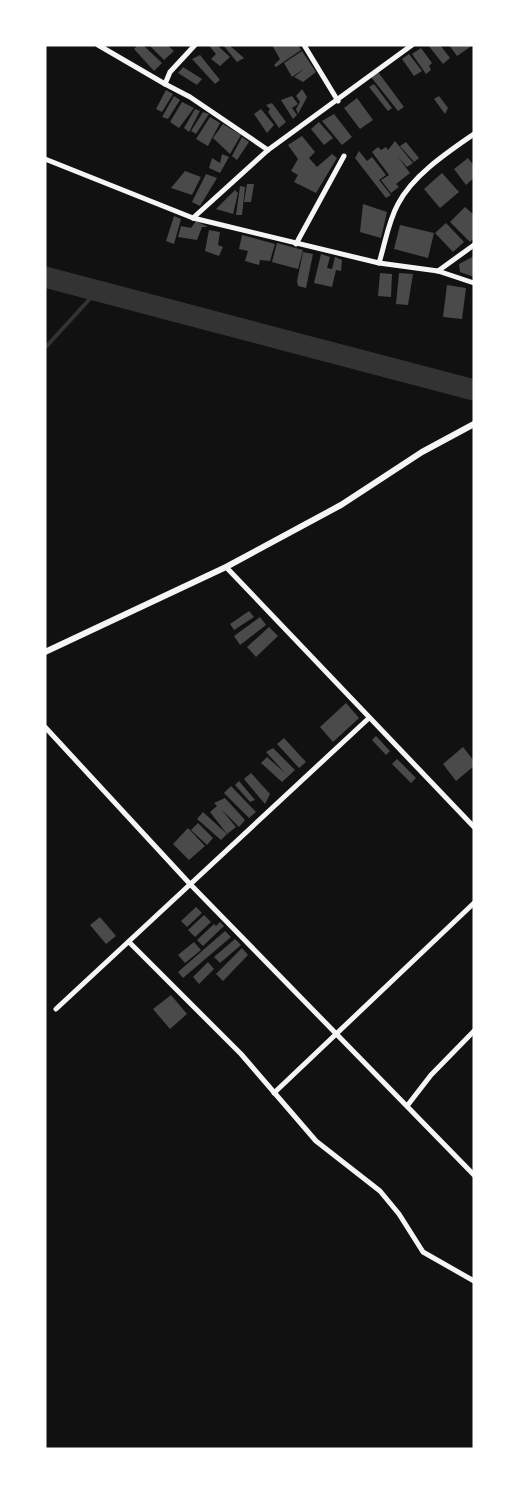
<svg xmlns="http://www.w3.org/2000/svg" width="519" height="1494" font-family="Mulish,sans-serif">
<style>
.lines{fill:none;stroke-linecap:round;stroke-linejoin:round}
.stream{stroke:#333;stroke-width:4}
.river{stroke:#333;stroke-width:21}
.building{fill:#4a4a4a}
.minor{stroke:#f5f5f5;stroke-width:5}
.tertiary{stroke:#f5f5f5;stroke-width:6}
</style>
<rect width="100%" height="100%" fill="#111"/>
<g class="lines">
<!-- stream -->
<path class="stream" d="M45 348 97 291"/>
<!-- river -->
<path class="river" d="M45 277 474 390"/>
</g>
<!-- building -->
<g class="building">
<path d="M138 45H143L162 63 154 71 134 49Z"/>
<path d="M149 45H167L174 51 164 60Z"/>
<path d="M212 45H217L230 57 220 66 211 59 216 54 210 47Z"/>
<path d="M223 45H229L244 58 237 62Z"/>
<path d="M275 45H298L301 50 276 67 274 65 280 59 273 47Z"/>
<path d="M428 45H440L450 58 443 64Z"/>
<path d="M449 45H473L457 56Z"/>
<path d="M421 48 432 63 429 66 431 70 426 74 412 54Z"/>
<path d="M302 51 316 72 303 82 294 77 305 68 292 77 284 63Z"/>
<path d="M409 54 422 71 414 76 402 59Z"/>
<path d="M200 55 220 80 215 84 192 59Z"/>
<path d="M183 67 202 79 197 85 178 73Z"/>
<path d="M378 72 404 107 398 111 371 77Z"/>
<path d="M374 84 392 108 388 111 369 87Z"/>
<path d="M302 89 307 97 298 114 296 109 300 102 296 96Z"/>
<path d="M166 90 173 94 162 112 156 109Z"/>
<path d="M174 96 180 100 168 119 162 117Z"/>
<path d="M292 96 298 104 292 108 297 115 293 119 281 100Z"/>
<path d="M439 96 448 108 445 114 434 99Z"/>
<path d="M357 98 373 120 360 129 344 108Z"/>
<path d="M182 102 194 108 179 128 170 122Z"/>
<path d="M272 103 286 122 279 128 268 112 270 109 266 105Z"/>
<path d="M195 109 200 111 189 132 184 128Z"/>
<path d="M261 109 274 125 267 133 254 114Z"/>
<path d="M203 112 209 114 196 134 191 131Z"/>
<path d="M334 114 352 137 342 145 322 121Z"/>
<path d="M210 117 220 123 208 146 196 139Z"/>
<path d="M319 122 333 138 324 145 311 129Z"/>
<path d="M223 124 241 135 230 154 213 138Z"/>
<path d="M302 136 315 152 309 158 317 167 332 154 337 158 316 193 294 182 298 175 291 171 298 159 288 145Z"/>
<path d="M242 137 249 142 237 160 232 156Z"/>
<path d="M395 141 413 163 407 167 398 157 410 173 396 184 399 187 391 193 381 180 389 175 372 152 378 147 381 150 386 147 388 150Z"/>
<path d="M406 142 419 158 414 162 400 146Z"/>
<path d="M359 151 367 161 372 157 386 175 379 180 391 195 386 198 355 158Z"/>
<path d="M222 154 229 157 220 173 209 168 212 158 220 163Z"/>
<path d="M468 158 474 166V178L466 185 454 169Z"/>
<path d="M185 171 201 177 192 195 171 188Z"/>
<path d="M442 173 459 192 440 208 424 189Z"/>
<path d="M206 174 217 178 200 206 192 202Z"/>
<path d="M247 184H254L251 202H244Z"/>
<path d="M240 186 245 187 242 215H236Z"/>
<path d="M235 190 238 193 233 214 216 209Z"/>
<path d="M363 204 387 212 381 238 360 232Z"/>
<path d="M465 207 474 215V238L470 242 450 222Z"/>
<path d="M174 216 181 219 174 244 166 241Z"/>
<path d="M196 221 208 227H202L197 240 178 237 181 226 191 228Z"/>
<path d="M446 223 464 242 453 252 435 233Z"/>
<path d="M400 225 434 233 428 258 394 249Z"/>
<path d="M209 230 220 232 218 245 223 247 219 256 205 251Z"/>
<path d="M242 235 275 244 270 261 260 260 259 265 245 261 248 251 239 249Z"/>
<path d="M277 243 303 250 298 269 272 262Z"/>
<path d="M303 252 313 254 306 288 298 286 297 281Z"/>
<path d="M321 254 330 257 327 268 332 269 335 257 342 260 341 271 336 270 332 287 314 283Z"/>
<path d="M474 256V277L460 272 459 264Z"/>
<path d="M380 273 392 274 391 297 378 296Z"/>
<path d="M399 273 413 274 408 305 396 304Z"/>
<path d="M447 285 466 288 462 319 443 317Z"/>
<path d="M249 611 254 617 234 630 230 624Z"/>
<path d="M260 617 266 625 240 645 234 636Z"/>
<path d="M269 627 278 636 256 657 247 647Z"/>
<path d="M346 703 359 718 333 742 320 727Z"/>
<path d="M376 736 390 751 386 755 372 740Z"/>
<path d="M284 738 306 762 299 768 277 744Z"/>
<path d="M463 747 474 761V766L456 781 443 764Z"/>
<path d="M273 748 295 770 282 782 261 763 267 757 285 773 266 752Z"/>
<path d="M397 759 416 778 411 783 392 764Z"/>
<path d="M251 773 270 794 265 804 244 779Z"/>
<path d="M239 781 255 800 250 802 235 785Z"/>
<path d="M231 786 256 812 249 818 224 793Z"/>
<path d="M225 798 245 820 239 827 221 809 236 827 227 834 210 812 217 806 214 803Z"/>
<path d="M203 812 227 834 221 840 197 819Z"/>
<path d="M198 823 213 838 207 845 191 830Z"/>
<path d="M188 828 205 846 189 860 173 844Z"/>
<path d="M196 907 202 913 187 927 181 921Z"/>
<path d="M204 915 211 922 195 937 188 930Z"/>
<path d="M100 917 116 936 106 944 90 925Z"/>
<path d="M220 922 224 926 203 946 197 940 214 924 216 926Z"/>
<path d="M225 931 231 937 183 978 178 972Z"/>
<path d="M235 939 241 945 220 963 214 957Z"/>
<path d="M194 942 201 950 185 963 178 955Z"/>
<path d="M242 948 248 955 223 981 216 974Z"/>
<path d="M208 962 214 969 199 984 193 977Z"/>
<path d="M171 995 187 1014 170 1029 153 1009Z"/>
</g>
<g class="lines">
<!-- minor -->
<g class="minor">
<path d="M98 45 165 84"/>
<path d="M195 45 170 72 165 84 190 97 268 150"/>
<path d="M304 45 338 101"/>
<path d="M45 159 193 218 379 263 438 271 474 283"/>
<path d="M193 218 268 150 412 45"/>
<path d="M296 244 344 156"/>
<path d="M379 263C385 244 388 222 398 204 413 175 448 152 474 134"/>
<path d="M438 271 474 245"/>
<path d="M226 567 474 827"/>
<path d="M45 727 190 884 474 1175"/>
<path d="M129 942 241 1054 316 1141 380 1191 399 1214 423 1252 474 1281"/>
<path d="M56 1009 369 718"/>
<path d="M274 1093 474 903"/>
<path d="M407 1106 431 1075 474 1031"/>
</g>
<!-- tertiary -->
<path class="tertiary" d="M45 652 226 567 341 505 422 452 474 424"/>
</g>
<!-- border -->
<rect width="519" height="1494" fill="none" stroke="#ffffff" stroke-width="93"/>
</svg>
